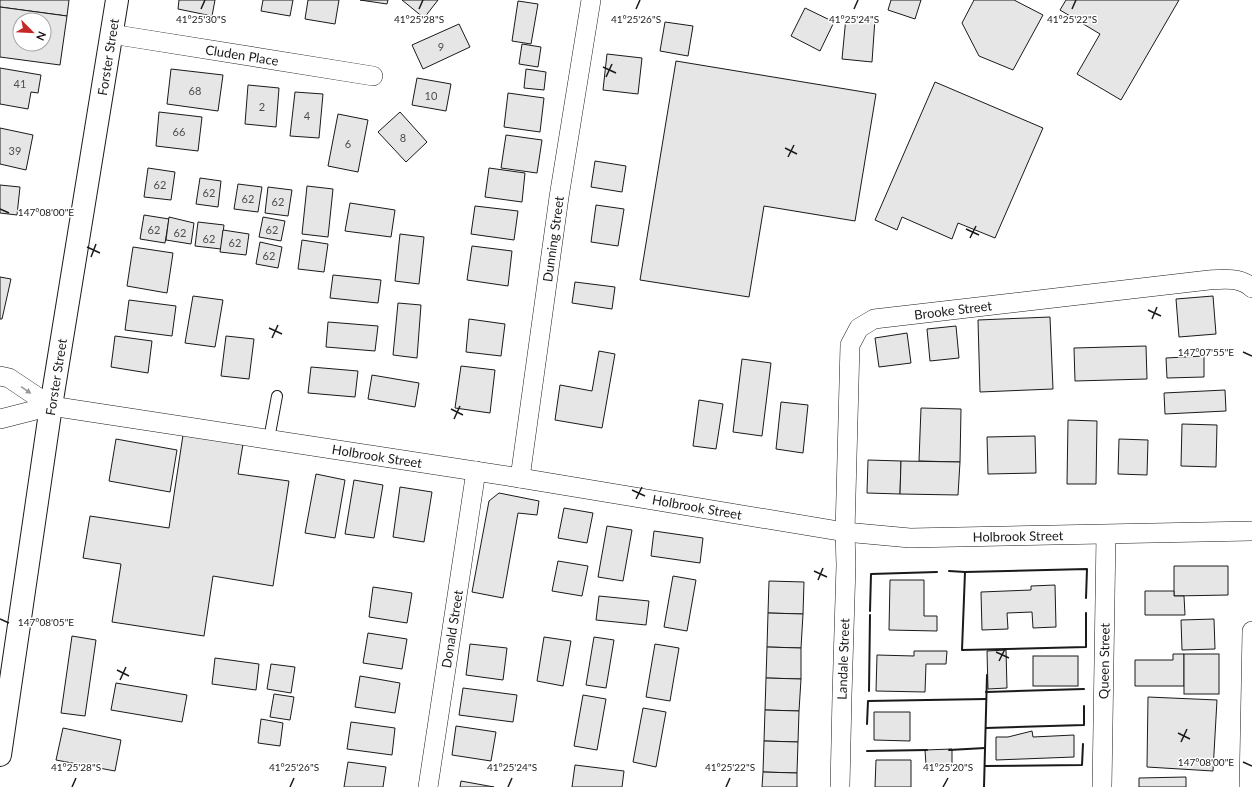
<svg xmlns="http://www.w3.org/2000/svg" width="1252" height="787" font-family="Lato,sans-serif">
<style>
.building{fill:#e6e6e6;stroke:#1a1a1a;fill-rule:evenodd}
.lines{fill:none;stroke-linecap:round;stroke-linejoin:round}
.service-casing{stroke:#1a1a1a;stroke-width:12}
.minor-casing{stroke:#1a1a1a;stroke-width:20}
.tertiary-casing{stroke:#1a1a1a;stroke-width:24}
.service{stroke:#fff;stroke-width:10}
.minor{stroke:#fff;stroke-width:19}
.tertiary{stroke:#fff;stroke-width:22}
.wall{stroke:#1a1a1a;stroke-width:2}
.oneway{fill:#989898}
.ticks{fill:none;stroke:#1a1a1a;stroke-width:1.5}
.labels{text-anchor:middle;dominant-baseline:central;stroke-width:3;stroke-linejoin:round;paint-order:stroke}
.number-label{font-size:11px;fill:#4d4d4d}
.street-label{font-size:13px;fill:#1a1a1a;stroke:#fff}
.ticks-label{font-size:10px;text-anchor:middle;fill:#1a1a1a;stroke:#fff;stroke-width:3;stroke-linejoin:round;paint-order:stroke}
</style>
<rect width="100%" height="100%" fill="#fff"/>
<!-- building -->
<g class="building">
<path d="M0 0H69L67 16 0 7Z"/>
<path d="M179 0H215L212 16 178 9Z"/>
<path d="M263 0H293L290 16 261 11Z"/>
<path d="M308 0H339L335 24 305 19Z"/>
<path d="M360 0H388L387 4Z"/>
<path d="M402 0H438L424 18Z"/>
<path d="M891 0H921L915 19 888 10Z"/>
<path d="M974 0H1014L1043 15 1013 70 979 56 962 23Z"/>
<path d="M1066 0H1179L1121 100 1077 74 1100 34 1060 10Z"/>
<path d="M518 1 538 4 531 44 512 41Z"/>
<path d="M0 7 67 16 60 65 0 57ZM20 20H44V44H20Z"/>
<path d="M805 8 834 22 820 51 791 36Z"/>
<path d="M846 17 875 19 872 62 842 59Z"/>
<path d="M665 22 693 26 688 56 660 51Z"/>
<path d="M459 24 470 47 423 69 412 45Z"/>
<path d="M522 44 541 47 538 67 519 64Z"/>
<path d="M607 54 642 58 638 94 603 90Z"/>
<path d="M676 61 876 94 855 221 764 206 749 297 640 280Z"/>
<path d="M0 68 41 75 38 93 31 92 28 109 0 104Z"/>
<path d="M171 69 223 75 218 111 167 104Z"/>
<path d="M526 69 546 72 544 90 524 88Z"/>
<path d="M417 78 451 84 446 111 412 105Z"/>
<path d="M935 82 1043 128 995 238 958 223 952 239 902 217 897 230 875 220Z"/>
<path d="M248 85 279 88 276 127 245 124Z"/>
<path d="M295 92 323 94 319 138 290 136Z"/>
<path d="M508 93 544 98 540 132 504 127Z"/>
<path d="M159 112 202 117 198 151 156 146Z"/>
<path d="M400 112 427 142 406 162 378 132Z"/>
<path d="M338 114 368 120 358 172 328 166Z"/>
<path d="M0 128 33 135 26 170 0 164Z"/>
<path d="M506 135 542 140 537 173 501 168Z"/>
<path d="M595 161 626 166 622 192 591 187Z"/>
<path d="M148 168 175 172 171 200 144 197Z"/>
<path d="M489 168 525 173 522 202 485 197Z"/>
<path d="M200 178 221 181 218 207 196 204Z"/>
<path d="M238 184 262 187 258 212 234 209Z"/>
<path d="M0 185 20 187 17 215 0 213Z"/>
<path d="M307 186 333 189 328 237 302 234Z"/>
<path d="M268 187 292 190 288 216 265 213Z"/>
<path d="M350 203 395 210 391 237 345 231Z"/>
<path d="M596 205 624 209 618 246 591 242Z"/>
<path d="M475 206 518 211 514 240 471 234Z"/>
<path d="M144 215 169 219 165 243 140 239Z"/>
<path d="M169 217 194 223 191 244 166 240Z"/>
<path d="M263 217 285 221 281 241 259 237Z"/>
<path d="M198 222 224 225 221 249 195 246Z"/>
<path d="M223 230 249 234 246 255 220 252Z"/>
<path d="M400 234 424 237 419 284 395 281Z"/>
<path d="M302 240 328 244 324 272 298 269Z"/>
<path d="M260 242 282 247 278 268 256 264Z"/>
<path d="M472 246 512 251 508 286 467 280Z"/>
<path d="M133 247 173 253 167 293 127 286Z"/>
<path d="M333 275 381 280 378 303 330 298Z"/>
<path d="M0 277 11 279 2 319H0Z"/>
<path d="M575 282 615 287 612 309 572 303Z"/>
<path d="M193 296 223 300 215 347 185 343Z"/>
<path d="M1213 296 1216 334 1179 337 1176 299Z"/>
<path d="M129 300 176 306 172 336 125 330Z"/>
<path d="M398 303 421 305 417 358 393 355Z"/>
<path d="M1050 317 1053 389 980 392 978 320Z"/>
<path d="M469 319 505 324 501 356 466 352Z"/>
<path d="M328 322 378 326 375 351 326 347Z"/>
<path d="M956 326 959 358 930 361 927 329Z"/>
<path d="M907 333 911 363 879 367 875 338Z"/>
<path d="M115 336 152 341 148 373 111 367Z"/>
<path d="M226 336 254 339 249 379 221 376Z"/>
<path d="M1146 346 1147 379 1075 381 1074 348Z"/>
<path d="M599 351 615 354 602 428 555 420 560 385 592 391Z"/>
<path d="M1204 356V377L1167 378 1166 358Z"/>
<path d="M742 359 771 363 762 436 733 432Z"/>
<path d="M461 366 495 370 490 413 455 408Z"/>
<path d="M311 367 358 371 355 397 308 393Z"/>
<path d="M372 375 419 383 415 407 368 399Z"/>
<path d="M1225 390 1226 411 1165 414 1164 393Z"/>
<path d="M699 400 723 404 716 449 693 446Z"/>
<path d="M781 402 808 405 803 453 776 449Z"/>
<path d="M921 408 961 409 960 462 919 461Z"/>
<path d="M1068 420 1097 421 1096 484H1067Z"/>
<path d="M1182 424 1217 425 1216 467 1181 466Z"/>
<path d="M183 435 243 444 238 474 289 481 273 586 213 576 204 636 112 622 121 564 83 558 90 516 169 528Z"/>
<path d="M1035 436 1036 473 988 474 987 437Z"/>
<path d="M116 439 177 450 170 492 109 481Z"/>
<path d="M1119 439 1148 440 1147 475 1118 474Z"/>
<path d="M868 460 901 461 900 494 867 493Z"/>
<path d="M901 461 960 462 958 495 900 494Z"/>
<path d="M316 474 345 480 335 538 305 533Z"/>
<path d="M354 480 383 485 374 538 345 534Z"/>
<path d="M400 487 432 492 424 542 393 537Z"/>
<path d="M499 493 539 501 537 515 518 513 503 598 472 592 489 501Z"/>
<path d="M564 508 593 513 587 543 558 538Z"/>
<path d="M607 526 632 530 623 581 598 577Z"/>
<path d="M654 531 703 538 700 563 651 556Z"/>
<path d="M558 561 588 566 582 596 552 591Z"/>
<path d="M1174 566H1228V595L1174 596Z"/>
<path d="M673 576 696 580 687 631 664 627Z"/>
<path d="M890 580H924V616H937V631L889 630Z"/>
<path d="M769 581 804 582 803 614 768 613Z"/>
<path d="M1055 585 1056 627 1033 628 1032 612 1007 613 1008 629 982 630 981 592 1031 590V586Z"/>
<path d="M373 587 412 593 407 623 369 617Z"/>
<path d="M1145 591H1174V596H1184L1185 615H1145Z"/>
<path d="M599 596 649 601 646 625 596 620Z"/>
<path d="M768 613 803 614 801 648 767 647Z"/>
<path d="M1214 619 1215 649 1182 650 1181 620Z"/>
<path d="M368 633 407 639 402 669 363 663Z"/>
<path d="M72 636 96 640 85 716 61 713Z"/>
<path d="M544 637 571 641 563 686 537 681Z"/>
<path d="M594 637 614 640 606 688 586 685Z"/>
<path d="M470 644 507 648 503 680 466 675Z"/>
<path d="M655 644 679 648 670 701 646 697Z"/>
<path d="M767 647 801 648V679L766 678Z"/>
<path d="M1006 650 1007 688 988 689 987 651Z"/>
<path d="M914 651H947L946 664H926L925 692 876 691 877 655 914 656Z"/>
<path d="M1173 654H1184V686H1135V660H1173Z"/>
<rect x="1184" y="654" width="35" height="40"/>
<rect x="1033" y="656" width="45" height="30"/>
<path d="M215 658 259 664 256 690 212 684Z"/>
<path d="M271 664 295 667 291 693 267 689Z"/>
<path d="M360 676 400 683 395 713 355 707Z"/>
<path d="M766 678 801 679 799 711 765 710Z"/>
<path d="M116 683 187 695 182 722 111 710Z"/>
<path d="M463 688 517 695 513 722 459 715Z"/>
<path d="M274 694 294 697 290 720 270 717Z"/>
<path d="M583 695 606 699 597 750 574 746Z"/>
<path d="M1148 697 1217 700 1213 771 1147 767Z"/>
<path d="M643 708 666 712 656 767 633 762Z"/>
<path d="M765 710 799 711 798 742 764 741Z"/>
<path d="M874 712H910V741L874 740Z"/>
<path d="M261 719 283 723 280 746 258 743Z"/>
<path d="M351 722 395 728 392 755 347 749Z"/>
<path d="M456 726 496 732 491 761 452 755Z"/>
<path d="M63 728 121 740 115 771 56 760Z"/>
<path d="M1032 731 1033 737 1074 735V757L996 760V737H1008Z"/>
<path d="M764 741 798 742 797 773 763 772Z"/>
<path d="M952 749V765H926L925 750Z"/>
<path d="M876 760H911V787H875Z"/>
<path d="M348 762 386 767 383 787H344Z"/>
<path d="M575 765 624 771 622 787H572Z"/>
<path d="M763 772 797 773V787H762Z"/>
<path d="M1186 777V787H1139V778Z"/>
<path d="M461 781 494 787H460Z"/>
</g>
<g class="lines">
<!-- service casing -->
<g class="service-casing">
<path id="service" d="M269 439 277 396"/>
</g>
<!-- minor casing -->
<g class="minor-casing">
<g id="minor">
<path d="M111 34 373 76"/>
<path d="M0 376 9 378 51 406"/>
<path d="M0 419 51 406 520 478 845 532 910 538 1252 531"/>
<path d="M520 478 559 197 591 0"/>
<path d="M428 787 476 471"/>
<path d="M840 787 842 696 846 565 845 532 850 345 859 328 874 319 1209 280C1223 279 1241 277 1252 288"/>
<path d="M1102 787 1106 535"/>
<path d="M1249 787 1252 631"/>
</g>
</g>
<!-- tertiary casing -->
<g class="tertiary-casing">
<path id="tertiary" d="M0 755 51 406 117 0"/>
</g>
<!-- service -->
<use href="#service" class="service"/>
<!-- minor -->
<use href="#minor" class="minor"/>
<!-- tertiary -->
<use href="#tertiary" class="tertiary"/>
<!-- wall -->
<g class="wall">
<path d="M949 571 965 572"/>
<path d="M870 611 871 574 937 572"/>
<path d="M1086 613V647L962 650 965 572 1087 569 1086 598"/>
<path d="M869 691 870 615"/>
<path d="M986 692 1084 689"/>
<path d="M867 724 868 701 986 699"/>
<path d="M986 728 1084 725V706"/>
<path d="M949 750 985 748"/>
<path d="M867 751 927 750"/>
<path d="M985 766 1082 765 1083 744"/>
<path d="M984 787 987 675"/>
</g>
</g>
<!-- one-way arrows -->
<defs><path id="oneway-solid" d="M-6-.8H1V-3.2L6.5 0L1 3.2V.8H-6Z"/></defs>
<use class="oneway" href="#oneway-solid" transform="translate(26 390) rotate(34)"/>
<!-- ticks -->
<path class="ticks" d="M201 9 205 0M419 9 423 0M636 9 640 0M854 9 858 0M1072 9 1076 0M603 67 616 73M606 77 612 64M785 148 797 154M788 157 794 145M0 209 9 213M966 229 979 235M970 238 976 226M87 247 100 253M91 257 96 244M1148 310 1161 316M1152 319 1157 307M269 328 282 334M272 338 278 325M1243 352 1252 356M451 409 463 415M454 419 460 406M632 490 645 496M636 499 642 487M814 571 827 577M818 580 823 568M0 619 9 623M996 652 1009 658M999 661 1005 649M117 670 129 676M120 680 126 667M1178 733 1190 739M1181 742 1187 729M1243 762 1252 766M72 787 76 778M290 787 294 778M508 787 512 778M726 787 730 778M943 787 948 778"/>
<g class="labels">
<!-- number labels -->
<g class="number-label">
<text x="441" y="46">9</text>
<text x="20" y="83">41</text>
<text x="195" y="90">68</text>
<text x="431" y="95">10</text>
<text x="262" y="106">2</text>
<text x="307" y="115">4</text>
<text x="179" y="131">66</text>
<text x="403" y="137">8</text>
<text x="348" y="143">6</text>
<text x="15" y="150">39</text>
<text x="160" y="184">62</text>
<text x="209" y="192">62</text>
<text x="248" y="198">62</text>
<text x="278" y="201">62</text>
<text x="154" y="229">62</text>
<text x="272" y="229">62</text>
<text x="180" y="232">62</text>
<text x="209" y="238">62</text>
<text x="235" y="242">62</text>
<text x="269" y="255">62</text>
</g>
<!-- street labels -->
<g class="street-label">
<text transform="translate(242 55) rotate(9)">Cluden Place</text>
<text transform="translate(108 57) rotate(-81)">Forster Street</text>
<text transform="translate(553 239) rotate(-82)">Dunning Street</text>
<text transform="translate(953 310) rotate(-7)">Brooke Street</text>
<text transform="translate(56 377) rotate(-81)">Forster Street</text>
<text transform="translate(377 456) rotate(9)">Holbrook Street</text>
<text transform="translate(697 507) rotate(10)">Holbrook Street</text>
<text transform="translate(1018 536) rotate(-1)">Holbrook Street</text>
<text transform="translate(452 629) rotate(-81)">Donald Street</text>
<text transform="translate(843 659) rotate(-88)">Landale Street</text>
<text transform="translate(1104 661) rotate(-89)">Queen Street</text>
</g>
</g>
<g class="ticks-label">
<text x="201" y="23">41°25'30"S</text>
<text x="419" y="23">41°25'28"S</text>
<text x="636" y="23">41°25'26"S</text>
<text x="854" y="23">41°25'24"S</text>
<text x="1072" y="23">41°25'22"S</text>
<text x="46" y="216">147°08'00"E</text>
<text x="1206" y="356">147°07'55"E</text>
<text x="46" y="626">147°08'05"E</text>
<text x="1206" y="766">147°08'00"E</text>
<text x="76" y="771">41°25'28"S</text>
<text x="294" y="771">41°25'26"S</text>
<text x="512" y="771">41°25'24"S</text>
<text x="730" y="771">41°25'22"S</text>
<text x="948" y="771">41°25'20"S</text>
</g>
<!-- north arrow -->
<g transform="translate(32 32) rotate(114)"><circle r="19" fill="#ffffff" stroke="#a3a3a3"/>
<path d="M0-3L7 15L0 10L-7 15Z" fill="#c62828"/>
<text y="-6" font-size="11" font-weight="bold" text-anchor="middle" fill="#1a1a1a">N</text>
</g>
</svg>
